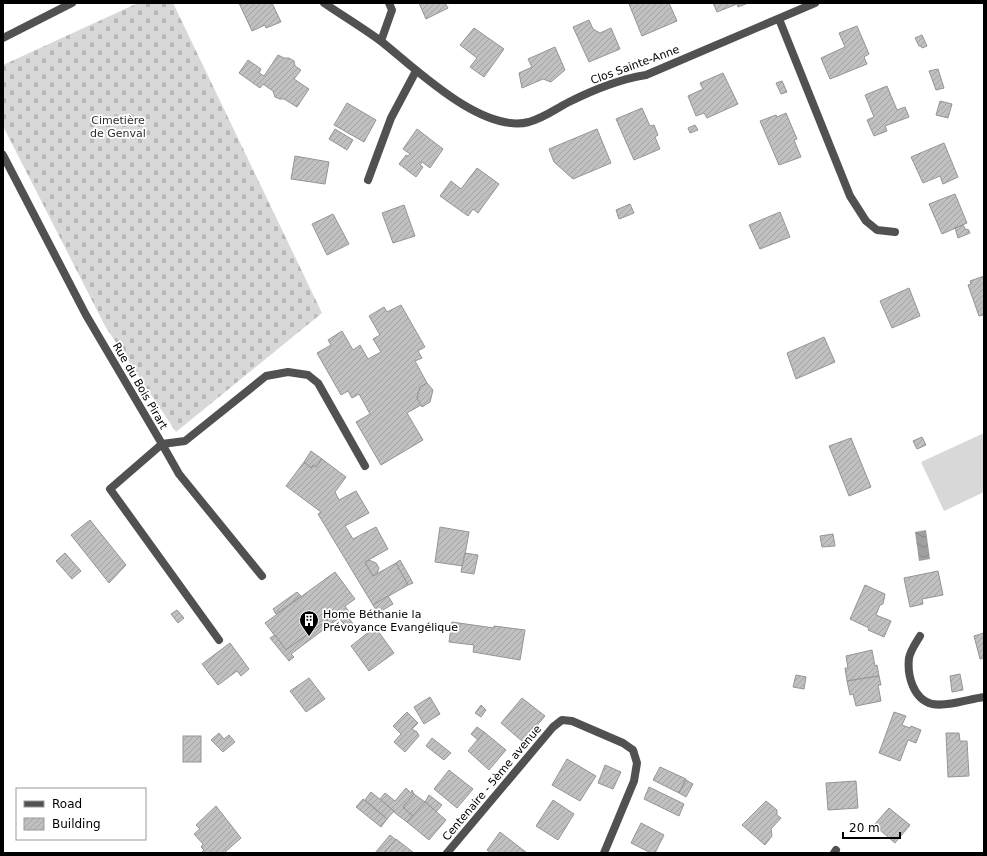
<svg xmlns="http://www.w3.org/2000/svg" width="987" height="856" font-family="'DejaVu Sans',sans-serif">
<style>
.grass{fill:#d8d8d8}
.cemetery{fill:url(#cemetery-stones)}
.water{fill:url(#water-waves)}
.building{fill:url(#building-hatch);stroke:#959595}
.lines{fill:none;stroke-linecap:round;stroke-linejoin:round}
.service{stroke:#515151;stroke-width:8}
.minor{stroke:#515151;stroke-width:8}
.labels{text-anchor:middle;dominant-baseline:central;stroke-width:3.5;stroke-linejoin:round;paint-order:stroke}
.street-label{font-size:11px;fill:#000;stroke:#fff}
.park-label{font-size:11px;fill:#2f2f2f;stroke:#fff}
.poi-label{font-size:11px;fill:#000;stroke:#fff;text-anchor:start}
</style>
<defs>
<pattern id="cemetery-stones" width="16" height="16" patternUnits="userSpaceOnUse"><rect width="16" height="16" fill="#d8d8d8"/><path d="M2 7V4a2 2 0 0 1 4 0v3zM10 15v-3a2 2 0 0 1 4 0v3z" fill="#b8b8b8"/></pattern>
<pattern id="water-waves" width="16" height="10" patternUnits="userSpaceOnUse"><rect width="16" height="10" fill="#9f9f9f"/><path d="M0 5q4-4 8 0t8 0" fill="none" stroke="#878787"/></pattern>
<pattern id="building-hatch" width="6" height="6" patternUnits="userSpaceOnUse"><rect width="6" height="6" fill="#c0c0c0"/><path d="M-1 1l2-2M0 6l6-6M5 7l2-2" fill="none" stroke="#a3a3a3"/></pattern>
</defs>
<rect width="100%" height="100%" fill="#fff"/>
<!-- grass -->
<path class="grass" d="M984 433V492L944 511 921 462Z"/>
<!-- cemetery -->
<path class="cemetery" d="M138 3H173L322 313 176 432 105 326 3 126V65Z"/>
<!-- water -->
<path class="water" d="M926 530 930 559 919 561 915 532Z"/>
<!-- building -->
<g class="building">
<path d="M239 3H272L281 22 266 28 265 25 252 31Z"/>
<path d="M419 3H445L448 8 426 19Z"/>
<path d="M631 3H669L677 21 642 36 629 4Z"/>
<path d="M713 3H748L738 7 737 4 717 12Z"/>
<path d="M589 20 593 29 600 33 611 28 620 49 589 62 573 27Z"/>
<path d="M857 26 869 54 864 57 867 64 830 79 821 58 845 47 839 33Z"/>
<path d="M474 28 504 49 484 77 470 67 477 58 460 45Z"/>
<path d="M922 35 927 46 922 48 921 46H919L915 38Z"/>
<path d="M555 47 565 70 551 82 543 79 522 88 519 73 532 67 528 59Z"/>
<path d="M278 55 284 58H289L294 61 295 66 301 70 294 79 309 89 297 107 284 99H280L275 97 273 91 263 84 260 88 239 73 248 60 261 69 259 73 264 76Z"/>
<path d="M938 69 944 88 936 90 929 71Z"/>
<path d="M723 73 738 104 707 118 704 113 696 116 688 96 703 89 700 83Z"/>
<path d="M782 81 787 92 781 94 776 83Z"/>
<path d="M887 86 897 110 905 107 909 117 885 126 887 131 874 136 867 120 874 117 865 95Z"/>
<path d="M940 101 952 104 948 118 936 115Z"/>
<path d="M347 103 376 120 364 142 334 125Z"/>
<path d="M642 108 650 126 654 125 658 135 655 137 660 149 634 160 616 119Z"/>
<path d="M786 113 797 139 794 140 801 157 779 165 760 121 776 115 777 117Z"/>
<path d="M695 125 698 130 690 133 688 128Z"/>
<path d="M335 129 353 140 347 150 329 139Z"/>
<path d="M417 129 443 149 430 168 422 162 420 165 423 167 416 177 399 164 406 155 408 156 410 154 403 149Z"/>
<path d="M597 129 611 163 573 179 554 162 549 149Z"/>
<path d="M944 143 958 177 943 184 940 176 923 183 911 157Z"/>
<path d="M295 156 329 162 325 184 291 179Z"/>
<path d="M477 168 499 184 478 213 473 209 468 216 440 196 451 181 461 189Z"/>
<path d="M955 194 967 223 942 234 929 204Z"/>
<path d="M630 204 634 213 619 219 616 210Z"/>
<path d="M404 205 415 236 393 243 382 213Z"/>
<path d="M780 212 790 237 760 249 749 225Z"/>
<path d="M333 214 349 244 327 255 312 224Z"/>
<path d="M963 225 966 230 968 229 970 233 958 238 955 228Z"/>
<path d="M984 276V316L983 315 979 316 968 285 971 284 970 281Z"/>
<path d="M909 288 920 316 892 328 880 301Z"/>
<path d="M401 305 425 347 418 351 422 358 415 361 427 383 420 387 417 398 421 405 407 413 423 440 381 465 356 422 370 414 359 394 352 398 348 391 341 395 317 353 331 345 328 340 342 331 353 350 360 345 368 359 381 352 373 339 380 335 369 316 384 307 387 312Z"/>
<path d="M824 337 835 362 796 379 787 353Z"/>
<path d="M427 383 433 390 430 402 422 407 417 398 420 387Z"/>
<path d="M922 437 926 445 917 449 913 441Z"/>
<path d="M851 438 871 487 849 496 829 446Z"/>
<path d="M311 451 322 459 316 467 313 465 311 468 304 462Z"/>
<path d="M322 459 346 477 335 492 339 500 356 491 369 513 345 526 353 539 376 527 388 549 365 562 373 576 396 563 408 585 373 605 318 514 321 512 286 486 304 462 311 468 313 465 316 467Z"/>
<path d="M90 520 126 565 109 583 71 535Z"/>
<path d="M440 527 469 532 463 566 435 562Z"/>
<path d="M833 534 835 546 822 547 820 536Z"/>
<path d="M65 553 81 571 72 579 56 561Z"/>
<path d="M465 553 478 555 474 574 461 572Z"/>
<path d="M369 560 376 563 379 568 377 574 373 576 365 562Z"/>
<path d="M400 560 413 583 408 585 396 563Z"/>
<path d="M938 571 943 595 922 599 923 604 910 607 904 578Z"/>
<path d="M335 572 355 599 345 606 349 612 346 614 353 624 347 628 336 614 286 650 265 623Z"/>
<path d="M865 585 885 594 883 604 880 605 876 615 891 621 884 637 868 630 869 628 850 619Z"/>
<path d="M297 592 301 596 276 614 273 609Z"/>
<path d="M388 596 393 604 378 613 373 605Z"/>
<path d="M177 610 184 618 178 623 171 614Z"/>
<path d="M336 614 339 618 291 654 294 657 289 661 270 638 275 635 286 650Z"/>
<path d="M452 622 494 628V626L525 630 520 660 473 652 474 645 449 642Z"/>
<path d="M375 627 394 653 369 671 351 646Z"/>
<path d="M984 633V658L980 659 974 636Z"/>
<path d="M230 643 249 669 241 676 237 671 218 685 202 664Z"/>
<path d="M872 650 875 666 877 665 879 676 847 681 845 668H848L846 656Z"/>
<path d="M960 674 963 690 952 692 950 676Z"/>
<path d="M796 675 806 677 804 689 793 687Z"/>
<path d="M879 676 881 685H878L881 701 856 706 853 694 850 695 847 681Z"/>
<path d="M309 678 325 699 306 712 290 691Z"/>
<path d="M430 697 440 714 424 724 414 707Z"/>
<path d="M522 698 545 716 523 742 501 723Z"/>
<path d="M481 705 486 710 481 717 475 713Z"/>
<path d="M407 712 418 723 412 729 417 732 419 736 405 752 394 742 401 734 393 726Z"/>
<path d="M894 712 906 716 902 725 910 728 911 726 921 730 916 743 908 740 900 761 879 753Z"/>
<path d="M477 727 484 732 478 740 471 734Z"/>
<path d="M484 732 506 750 489 770 468 751Z"/>
<path d="M219 733 224 739 229 735 235 742 223 752 211 740Z"/>
<path d="M946 733H959L960 741H967L969 776 948 777Z"/>
<rect x="183" y="736" width="18" height="26"/>
<path d="M432 738 451 753 444 760 426 746Z"/>
<path d="M567 759 596 776 580 801 552 785Z"/>
<path d="M605 765 621 772 613 789 598 783Z"/>
<path d="M660 767 686 779 679 793 653 780Z"/>
<path d="M449 770 473 789 457 808 434 789Z"/>
<path d="M686 780 693 784 686 797 679 793Z"/>
<path d="M856 781 858 808 828 810 826 783Z"/>
<path d="M649 787 684 804 679 816 644 799Z"/>
<path d="M406 788 411 793 412 790 414 794 403 807 413 816 407 822 395 813 380 799 385 793 395 801Z"/>
<path d="M371 792 394 811 387 819 365 800Z"/>
<path d="M414 794 425 802 413 816 403 807Z"/>
<path d="M429 795 442 805 436 812 425 802Z"/>
<path d="M363 799 387 819 381 827 356 807Z"/>
<path d="M553 800 574 814 558 840 536 826Z"/>
<path d="M766 801 777 810V815L781 818 771 829 772 836 765 845 742 825Z"/>
<path d="M425 802 446 820 429 840 407 822Z"/>
<path d="M216 806 241 838 224 853H201L204 850 201 847 203 844 194 834 200 829 196 825Z"/>
<path d="M889 808 910 825 895 843 874 825Z"/>
<path d="M641 823 664 835 655 853H651L631 843Z"/>
<path d="M500 832 527 853H491L487 850Z"/>
<path d="M390 835 396 840 384 853H375Z"/>
<path d="M396 839 414 853H384Z"/>
</g>
<g class="lines">
<!-- service -->
<path class="service" d="M262 576 179 474 162 444 185 441 266 376 288 372 308 375 318 383 365 466"/>
<!-- minor -->
<g class="minor">
<path d="M324 3C343 16 363 28 382 42 416 69 482 134 529 122 546 117 555 109 569 102 593 90 620 79 646 75L815 3"/>
<path d="M779 19 850 196 866 221 877 230 895 232"/>
<path d="M3 38 72 3"/>
<path d="M381 41 392 10 389 3"/>
<path d="M3 155 86 315 162 444 110 489 219 640"/>
<path d="M368 180 391 118 416 71"/>
<path d="M920 636C916 643 911 649 909 658 907 675 913 699 932 704 948 707 969 699 984 697"/>
<path d="M447 853 553 727 562 720 572 721 623 743 633 750 637 763 634 781 604 853"/>
<path d="M834 853 836 850"/>
</g>
</g>
<!-- icons -->
<defs>
<g id="building-pin" transform="scale(1)"><path d="M0 17L-7.5 6A9.5 9.5 0 1 1 7.5 6Z" fill="#000" stroke="#fff"/><path d="M-4-6H4V6H1V3H-1V6H-4ZM-2.5-4.3h1.7v1.8h-1.7ZM.8-4.3h1.7v1.8H.8ZM-2.5-1h1.7V.8h-1.7ZM.8-1h1.7V.8H.8Z" fill="#fff"/></g>
</defs>
<g fill-rule="evenodd">
<use href="#building-pin" x="309" y="620"/>
</g>
<g class="labels">
<!-- street labels -->
<g class="street-label">
<text transform="translate(635 65) rotate(-20)">Clos Sainte-Anne</text>
<text transform="translate(140 386) rotate(60)">Rue du Bois Pirart</text>
<text transform="translate(492 783) rotate(-50)">Centenaire - 5ème avenue</text>
</g>
<!-- park labels -->
<g class="park-label">
<text x="118" y="120">Cimetière<tspan x="118" dy="13">de Genval</tspan></text>
</g>
<!-- poi labels -->
<g class="poi-label">
<text x="323" y="614">Home Béthanie la<tspan x="323" dy="13">Prévoyance Evangélique</tspan></text>
</g>
</g>
<!-- border -->
<rect width="987" height="856" fill="none" stroke="#000000" stroke-width="8"/>
<!-- legend -->
<rect x="16" y="788" width="130" height="52" fill="#ffffff" stroke="#999999"/>
<rect x="24" y="801" width="20" height="6" fill="#515151" stroke="#999999"/>
<text x="52" y="808" font-size="12" fill="#000000">Road</text>
<rect x="24" y="818" width="20" height="12" fill="url(#building-hatch)" stroke="#999999"/>
<text x="52" y="828" font-size="12" fill="#000000">Building</text>
<!-- scale -->
<path d="M843 832v6h57v-6" fill="none" stroke="#000000" stroke-width="2"/>
<text x="849" y="832" font-size="12" fill="#000000" stroke="#ffffff" stroke-width="3" paint-order="stroke">20 m</text>
</svg>
